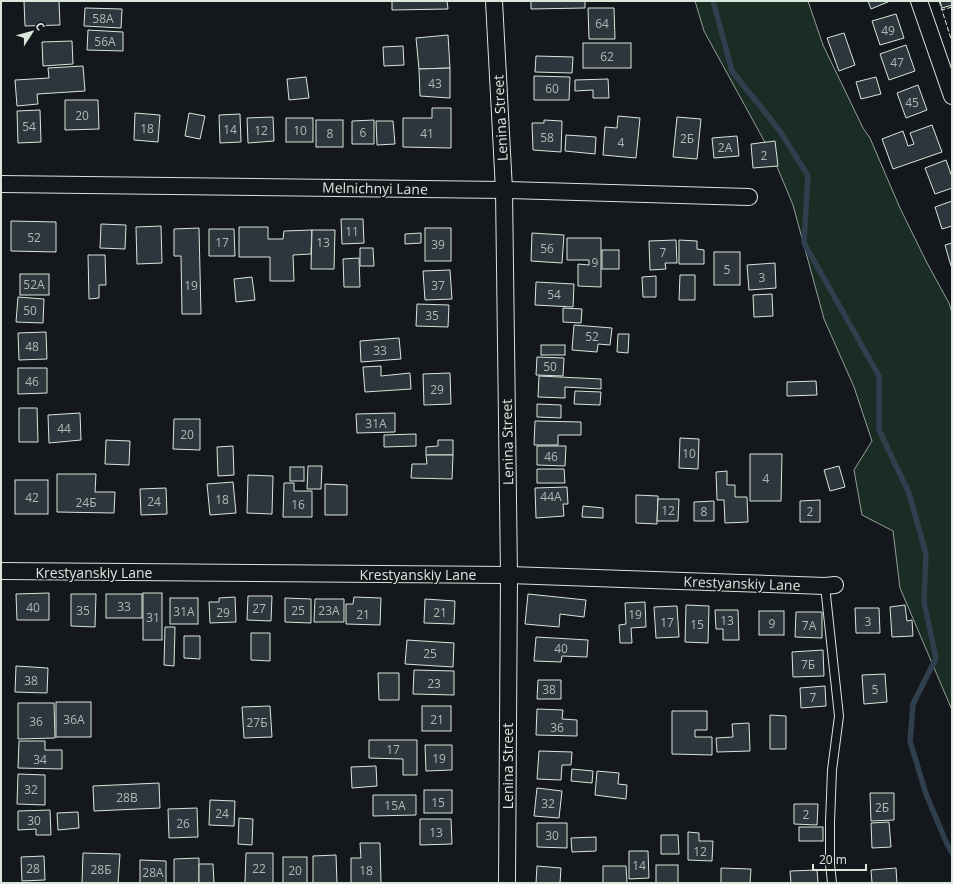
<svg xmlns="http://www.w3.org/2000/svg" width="953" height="884" font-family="'Open Sans',sans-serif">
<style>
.green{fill:#1a2d24;stroke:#939e99}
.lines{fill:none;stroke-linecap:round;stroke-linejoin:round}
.stream{stroke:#2f3f4d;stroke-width:5.5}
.building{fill:#2c363c;stroke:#d8e6dc}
.lane-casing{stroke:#d8e6dc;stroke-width:10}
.street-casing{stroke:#d8e6dc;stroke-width:18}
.lane{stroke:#14181c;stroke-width:8}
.street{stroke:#14181c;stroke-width:16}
.fence{stroke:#d8e6dc;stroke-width:1;stroke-dasharray:5 2;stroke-linecap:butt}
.labels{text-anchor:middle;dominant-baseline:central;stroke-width:3;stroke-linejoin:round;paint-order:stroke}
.number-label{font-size:12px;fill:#adbab4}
.street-label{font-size:14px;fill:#d8e6dc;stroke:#14181c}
</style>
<rect width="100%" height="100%" fill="#14181c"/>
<!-- green -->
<path class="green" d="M695 1H808L823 45 863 128 870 138 900 208 927 263 949 303 952 313V710L900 588 893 531 862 515 854 470 872 441 854 387 824 319 793 205 773 157 704 31Z"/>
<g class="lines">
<!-- stream -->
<path class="stream" d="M713 1 732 71 780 131 808 176 804 243 879 376V430L909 493 926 554 924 602 936 658 913 704 910 741 926 794 947 844 952 853"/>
</g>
<!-- building -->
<g class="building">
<path d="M24 1H59L60 25 25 26Z"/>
<path d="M392 1H447L448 9 392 10Z"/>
<path d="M531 1H585V8L531 9Z"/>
<path d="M868 1H890L871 9Z"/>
<path d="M940 1H952V5L942 8Z"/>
<path d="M85 8 122 9 121 28 84 26Z"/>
<path d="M588 8H614L615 39H589Z"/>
<path d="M896 14 904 38 880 45 872 21Z"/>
<path d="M88 30 123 32V51L87 50Z"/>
<path d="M844 33 855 65 839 71 827 38Z"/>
<path d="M448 35 450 68 419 69 416 38Z"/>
<path d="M72 41 73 64 43 66 42 42Z"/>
<rect x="583" y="43" width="48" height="25"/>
<path d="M906 45 915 71 889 80 880 54Z"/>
<path d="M403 46 404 65 384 66 383 47Z"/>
<path d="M536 56 573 57 572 73 535 72Z"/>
<path d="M83 66 85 91 37 94 38 104 17 106 15 80 49 78 48 68Z"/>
<path d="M450 68V98L420 96 419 69Z"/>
<path d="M534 76 570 77 569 100H534Z"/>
<path d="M306 77 309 98 289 100 287 79Z"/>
<path d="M876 77 881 94 861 99 856 82Z"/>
<path d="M608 79 609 98H593V90L575 91V80Z"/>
<path d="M918 85 927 110 906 118 897 93Z"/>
<path d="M65 100H98L99 129 65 130Z"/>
<path d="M432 108H451V148L403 147V118H432Z"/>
<path d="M40 110 41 142 18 143 17 111Z"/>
<path d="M135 113 160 115 158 142 134 140Z"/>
<path d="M189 113 205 116 200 139 185 136Z"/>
<path d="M240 114 241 142 220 143 219 115Z"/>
<path d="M618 116 640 118 636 158 603 155 605 127 617 128Z"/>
<path d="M273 117 274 141 248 143 247 118Z"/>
<path d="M677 117 701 119 697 159 673 157Z"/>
<rect x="286" y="118" width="27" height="24"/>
<rect x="316" y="120" width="27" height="27"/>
<path d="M374 120V144H352V121Z"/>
<path d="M544 120 562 121 561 152 533 150 532 123H544Z"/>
<path d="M376 121H393L395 144 377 145Z"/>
<path d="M932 125 942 152 893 169 882 139 903 131 908 146 914 144 910 133Z"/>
<path d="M566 135 596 137 595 154 565 151Z"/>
<path d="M737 136 739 156 714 158 712 138Z"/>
<path d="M775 141 778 166 753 168 751 144Z"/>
<path d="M946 160 952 177V188L935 194 925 168Z"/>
<path d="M952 201V226L942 229 935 207Z"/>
<path d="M341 219H363L364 243 342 244Z"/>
<path d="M11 221 56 222V252L11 251Z"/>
<path d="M101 224 126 225 125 249 100 248Z"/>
<path d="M161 226 162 263 137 264 136 227Z"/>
<path d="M239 227H268V239H283L284 231 312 230 311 254 293 255 294 281H270V257H239Z"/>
<path d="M199 228 201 314H182L181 256H174V229Z"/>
<rect x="425" y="228" width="26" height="33"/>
<path d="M209 229H234L235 256H209Z"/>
<path d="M312 230H335L334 269H311Z"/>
<path d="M421 233V243L405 244V234Z"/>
<path d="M532 233 564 235 562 263 531 261Z"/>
<path d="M567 238H601V287L578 286V264L589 265V260H567Z"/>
<path d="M676 240 677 263H665L666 269 650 270 649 241Z"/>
<path d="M679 240 697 241V249L704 250V264H679Z"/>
<path d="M952 243V266H951L945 245Z"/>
<path d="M360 248H373L374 266H360Z"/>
<rect x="602" y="250" width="17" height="19"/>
<rect x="714" y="252" width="26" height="33"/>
<path d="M88 255H105L106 285H99V298L89 299Z"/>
<path d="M359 258 360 287H344L343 259Z"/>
<path d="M775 263 776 288 749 290 747 265Z"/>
<path d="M450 270 452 299 425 300 423 271Z"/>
<rect x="20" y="274" width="29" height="21"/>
<path d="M680 275H695V300H679Z"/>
<path d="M656 276V297H643L642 277Z"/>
<path d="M252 277 255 300 236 302 234 279Z"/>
<path d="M536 282 574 284 573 307 535 305Z"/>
<path d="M772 294 773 316 754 317 753 295Z"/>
<path d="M18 297 44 299 43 323 16 322Z"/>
<path d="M417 304 449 305 448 327 416 326Z"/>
<path d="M563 308 582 309 581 323 563 322Z"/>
<path d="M574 325 612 328 610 345 598 344 597 352 572 350Z"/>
<path d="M46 332 47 359 19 360 18 333Z"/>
<path d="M618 334H629L628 353 617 352Z"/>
<path d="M399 338 401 359 361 362 360 341Z"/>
<rect x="541" y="345" width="24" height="10"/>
<path d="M537 357 564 358 563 376 536 375Z"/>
<path d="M381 366V376L410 373 411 389 365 392 363 367Z"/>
<path d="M18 368H47V393L18 394Z"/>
<path d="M450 373 451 404 424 405 423 374Z"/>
<path d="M539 376 601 379V389L565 387V398L538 397Z"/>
<path d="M816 381 817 395 787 396V382Z"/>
<path d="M575 391 601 392 600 405 574 404Z"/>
<path d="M537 404 561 405V418L537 417Z"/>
<path d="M19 408H37L38 442H19Z"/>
<path d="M80 413 81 440 49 443 48 415Z"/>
<path d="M395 413V432L357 433 356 414Z"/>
<path d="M174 419H200V450L173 449Z"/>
<path d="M535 421 581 422V435H558V445H534Z"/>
<path d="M416 434V446L384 447V435Z"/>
<path d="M680 438 699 439 698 469 679 468Z"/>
<path d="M106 440 130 441 129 465 105 464Z"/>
<path d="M438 440H453V455H426V447L438 446Z"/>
<path d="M233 446 234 475 218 476 217 447Z"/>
<path d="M537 446H566L565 466 537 465Z"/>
<path d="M750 454H782L781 501H750Z"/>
<path d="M426 455H453L452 479 411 478 412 464H427Z"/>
<path d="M308 466H322L321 489H307Z"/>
<path d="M839 466 845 487 830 491 824 470Z"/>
<rect x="290" y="467" width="14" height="14"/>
<path d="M537 469H564L565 483H537Z"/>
<path d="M727 471V485H735V497H747L748 522 725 523 724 500H717L716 472Z"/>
<path d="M57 474H96L95 492H115L114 513 57 512Z"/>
<path d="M248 475 273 476 272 514 247 513Z"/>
<rect x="15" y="480" width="33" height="34"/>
<path d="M233 482 236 513 210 515 207 484Z"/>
<path d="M284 483H294V491H312V517H283Z"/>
<path d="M325 484 347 485V515H325Z"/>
<path d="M567 487 568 504H563L564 516 536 518 535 488Z"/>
<path d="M166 488 167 514 141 515 140 489Z"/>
<path d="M636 495 658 496 657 524 636 523Z"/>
<path d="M658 499H679L678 521H657Z"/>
<path d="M820 500V522H800V501Z"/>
<path d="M714 501V521H694V502Z"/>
<path d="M583 506 603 508V518L582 517Z"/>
<path d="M49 593V620H17L16 594Z"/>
<rect x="143" y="593" width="19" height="47"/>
<path d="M71 594H96L95 627 71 626Z"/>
<rect x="106" y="594" width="36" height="24"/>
<path d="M528 594 586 600 584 617 560 614 559 627 525 624Z"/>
<path d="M248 596H272L271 621 247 620Z"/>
<path d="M235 597 236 622 210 623 209 602H219V598Z"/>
<path d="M354 597 381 598 380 625 346 624V604H353Z"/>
<rect x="170" y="598" width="28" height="26"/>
<path d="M285 598 311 599V623L285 622Z"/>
<path d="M315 599H344V622H314Z"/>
<path d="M425 599 455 601 454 624 424 623Z"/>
<path d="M645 602 646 627 631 628 632 643H620L619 625 626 624 625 603Z"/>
<path d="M686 605 709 606 708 643 685 642Z"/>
<path d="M905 605 907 621 912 620 913 636 892 637 890 607Z"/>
<path d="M677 606 679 637 656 638 654 607Z"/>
<path d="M855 608H879L880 633H856Z"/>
<path d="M715 610H738L739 640H723V629H716Z"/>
<rect x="759" y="611" width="25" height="24"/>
<path d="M796 612H822V638L795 637Z"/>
<path d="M165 627H175L174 666 164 665Z"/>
<path d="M251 633H270V661L251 660Z"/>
<path d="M184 636H200V659L184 658Z"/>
<path d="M536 637 588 640 587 657 562 656 561 662 534 661Z"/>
<path d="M407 640 454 643 453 667 405 664Z"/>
<path d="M823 650 824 676 793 677 792 652Z"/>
<path d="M16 666 48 668 47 693 15 692Z"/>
<path d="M414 670 454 671V695L413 694Z"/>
<path d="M378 673H399V700H379Z"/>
<path d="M885 674 887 702 864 704 862 675Z"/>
<path d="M538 680H561V699H537Z"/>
<path d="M825 686 826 706 801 708 800 688Z"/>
<rect x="56" y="702" width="35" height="35"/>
<path d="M18 703H54L55 738 18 739Z"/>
<path d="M270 706 272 737 244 738 242 707Z"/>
<rect x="422" y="706" width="29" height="25"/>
<path d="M537 709 563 710 562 719 577 720V736L536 735Z"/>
<path d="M672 711H707V730H695V737H712V755L672 754Z"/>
<path d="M770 715 786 716V749H770Z"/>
<path d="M749 723 750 751 717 752 716 738 733 737 732 724Z"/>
<path d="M369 740H417V775H403V759L369 758Z"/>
<path d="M19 741H45V750H62V769L18 768Z"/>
<path d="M425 745H452V770L426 771Z"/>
<path d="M539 751 572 752 571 765H562L561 780 537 779Z"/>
<path d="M376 766 377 786 352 788 351 767Z"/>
<path d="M572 769 593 771 592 783 571 781Z"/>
<path d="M597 771 619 773 618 784 627 785 626 799 595 795Z"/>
<path d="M18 774 45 775V805L17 804Z"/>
<path d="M159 783 160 808 94 811 93 786Z"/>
<path d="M537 788 562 791 559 818 534 816Z"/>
<rect x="424" y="790" width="28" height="23"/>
<path d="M870 793H894V820L871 821Z"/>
<path d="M373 795H416V815L373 816Z"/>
<path d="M210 800 235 801 234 826 209 825Z"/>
<path d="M794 804H818L817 825 794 824Z"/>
<path d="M197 808 198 837 169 838 168 809Z"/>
<path d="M50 810 51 835H36V829L18 830V811Z"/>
<path d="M78 812 79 828 58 830 57 813Z"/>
<path d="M239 818 253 819 252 845 238 844Z"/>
<path d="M420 819H451L452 844 420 845Z"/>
<path d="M889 822 891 847 872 848 871 823Z"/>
<path d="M537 823H567V848L537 847Z"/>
<rect x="799" y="827" width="24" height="14"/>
<path d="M688 832 699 833V841H713L712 861 688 860Z"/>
<path d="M661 835H678L679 854H661Z"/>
<path d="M596 837V851L572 852 571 838Z"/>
<path d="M360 843H380L381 883H351V858H361Z"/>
<path d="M629 851H648L649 878 629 879Z"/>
<path d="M83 853 120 854 118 883H82Z"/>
<path d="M246 853H273V883H245Z"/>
<path d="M336 855 337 883H313V856Z"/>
<path d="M44 856 45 880 22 881 21 857Z"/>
<rect x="283" y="857" width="24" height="26"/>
<path d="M199 858V883H174V859Z"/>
<path d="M140 860 166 861V883H140Z"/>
<path d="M199 864H213L214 883H199Z"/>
<rect x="656" y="865" width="22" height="18"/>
<path d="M537 866 561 868 560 883H536Z"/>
<path d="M603 866H626L627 883H603Z"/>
<path d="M721 868 751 869 750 883H721Z"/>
<path d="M896 868 897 883H872L871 870Z"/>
<path d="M817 870 818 883H791L790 871Z"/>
</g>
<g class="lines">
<!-- lane casing -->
<g class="lane-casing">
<path id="lane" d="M825 586 839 716 832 770 830 822V864L832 883"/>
</g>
<!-- street casing -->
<g class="street-casing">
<g id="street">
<path d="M494 1 504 190 509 575 507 883"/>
<path d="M919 1 952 96"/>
<path d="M1 184 504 190 749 197"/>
<path d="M1 571 509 575 825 586 835 585"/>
</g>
</g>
<!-- lane -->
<use href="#lane" class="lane"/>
<!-- street -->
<use href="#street" class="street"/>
<!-- fence -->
<g class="fence">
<path d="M939 1 942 10"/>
<path d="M952 7 942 10 952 42"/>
</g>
</g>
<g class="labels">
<!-- number labels -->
<g class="number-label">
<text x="103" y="18">58А</text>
<text x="602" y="23">64</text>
<text x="888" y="30">49</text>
<text x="105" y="41">56А</text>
<text x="607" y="56">62</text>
<text x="897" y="62">47</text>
<text x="435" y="83">43</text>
<text x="552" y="88">60</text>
<text x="912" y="102">45</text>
<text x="82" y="115">20</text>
<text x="29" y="126">54</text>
<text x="147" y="128">18</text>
<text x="230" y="129">14</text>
<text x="261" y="130">12</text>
<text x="300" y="130">10</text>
<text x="363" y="132">6</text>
<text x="330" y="133">8</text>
<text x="427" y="133">41</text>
<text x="547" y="137">58</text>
<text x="687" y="138">2Б</text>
<text x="621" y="142">4</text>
<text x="725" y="147">2А</text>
<text x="764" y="155">2</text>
<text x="352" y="231">11</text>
<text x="34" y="237">52</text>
<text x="222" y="242">17</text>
<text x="323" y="242">13</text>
<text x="438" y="244">39</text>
<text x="547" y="248">56</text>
<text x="663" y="252">7</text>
<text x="595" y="262">9</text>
<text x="727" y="269">5</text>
<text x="762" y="277">3</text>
<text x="34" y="284">52А</text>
<text x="191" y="285">19</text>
<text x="438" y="285">37</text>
<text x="554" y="294">54</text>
<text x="30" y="310">50</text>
<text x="432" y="315">35</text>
<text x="592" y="336">52</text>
<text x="32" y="346">48</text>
<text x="380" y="350">33</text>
<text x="550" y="366">50</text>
<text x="32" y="381">46</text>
<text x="437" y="389">29</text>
<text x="376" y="423">31А</text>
<text x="64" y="428">44</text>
<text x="187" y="434">20</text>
<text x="689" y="453">10</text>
<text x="551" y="456">46</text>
<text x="766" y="478">4</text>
<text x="551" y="496">44А</text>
<text x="32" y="497">42</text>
<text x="222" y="499">18</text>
<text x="154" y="501">24</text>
<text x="86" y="502">24Б</text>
<text x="298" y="504">16</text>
<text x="668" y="510">12</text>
<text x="704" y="511">8</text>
<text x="810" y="511">2</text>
<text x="124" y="606">33</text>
<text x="33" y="607">40</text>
<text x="259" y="608">27</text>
<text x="83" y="610">35</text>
<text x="298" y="610">25</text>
<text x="329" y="610">23А</text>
<text x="184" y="611">31А</text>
<text x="223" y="612">29</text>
<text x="440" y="612">21</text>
<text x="363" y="614">21</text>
<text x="635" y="614">19</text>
<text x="153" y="617">31</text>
<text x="727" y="620">13</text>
<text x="868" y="621">3</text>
<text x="667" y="622">17</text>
<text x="772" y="623">9</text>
<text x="697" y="624">15</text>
<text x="809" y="625">7А</text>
<text x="561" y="648">40</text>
<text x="430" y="653">25</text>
<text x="808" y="664">7Б</text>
<text x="31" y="680">38</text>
<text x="434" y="683">23</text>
<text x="549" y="689">38</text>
<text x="875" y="689">5</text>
<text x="813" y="697">7</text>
<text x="74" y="719">36А</text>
<text x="437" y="719">21</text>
<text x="36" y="721">36</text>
<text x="257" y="722">27Б</text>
<text x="557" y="727">36</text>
<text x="393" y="749">17</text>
<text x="439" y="758">19</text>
<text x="40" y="759">34</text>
<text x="31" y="789">32</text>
<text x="127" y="797">28В</text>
<text x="438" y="802">15</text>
<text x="548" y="803">32</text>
<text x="395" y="805">15А</text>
<text x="882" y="807">2Б</text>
<text x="222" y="813">24</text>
<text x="806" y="814">2</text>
<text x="34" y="820">30</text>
<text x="183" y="823">26</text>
<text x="436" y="832">13</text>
<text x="552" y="835">30</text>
<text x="700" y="851">12</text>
<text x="639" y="865">14</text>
<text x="33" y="868">28</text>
<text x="259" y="868">22</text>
<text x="101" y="869">28Б</text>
<text x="295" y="870">20</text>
<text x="366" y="870">18</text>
<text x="153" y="872">28А</text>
</g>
<!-- street labels -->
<g class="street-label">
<text transform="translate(500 118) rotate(-93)">Lenina Street</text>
<text transform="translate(375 188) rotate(1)">Melnichnyi Lane</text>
<text transform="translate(507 442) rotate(-91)">Lenina Street</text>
<text x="94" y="572">Krestyanskiy Lane</text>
<text x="418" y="574">Krestyanskiy Lane</text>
<text transform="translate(742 583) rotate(2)">Krestyanskiy Lane</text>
<text transform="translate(507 766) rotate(-90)">Lenina Street</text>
</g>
</g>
<!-- border -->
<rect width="953" height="884" fill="none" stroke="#d8e6dc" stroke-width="4"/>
<!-- north arrow -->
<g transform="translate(32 32) rotate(54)" stroke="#14181c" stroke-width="3" paint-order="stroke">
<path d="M0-3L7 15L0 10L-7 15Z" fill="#d8e6dc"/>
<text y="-6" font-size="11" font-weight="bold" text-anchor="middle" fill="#d8e6dc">С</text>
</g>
<!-- scale -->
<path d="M813 864v6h53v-6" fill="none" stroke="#d8e6dc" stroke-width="2"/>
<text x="819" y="864" font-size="12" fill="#d8e6dc" stroke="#14181c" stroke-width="3" paint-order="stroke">20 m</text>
</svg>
